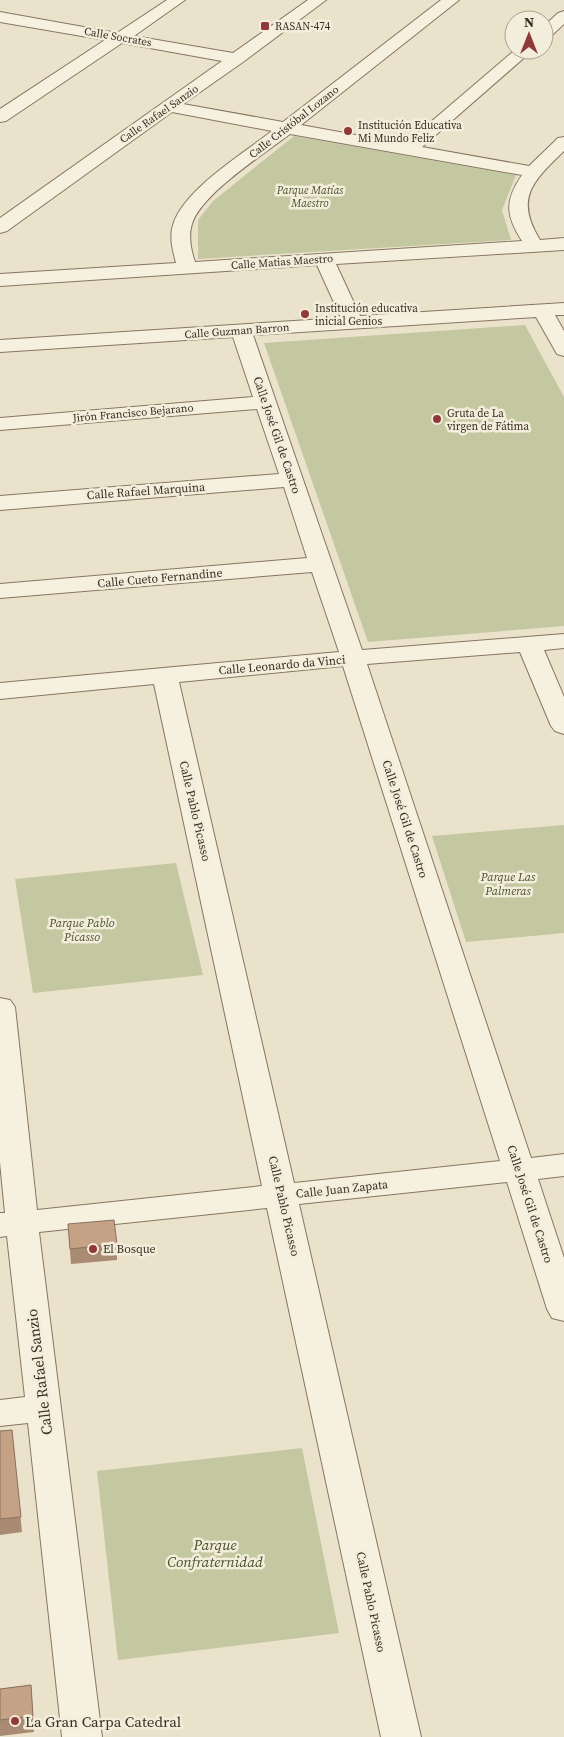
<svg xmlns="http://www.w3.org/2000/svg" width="564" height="1737" font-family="'Source Serif 4',serif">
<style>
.green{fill:#c3c8a1}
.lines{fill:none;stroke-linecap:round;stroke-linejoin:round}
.minor-casing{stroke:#867661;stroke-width:2}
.minor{fill:#f6f0df;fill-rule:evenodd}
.wall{fill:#a98b73}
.building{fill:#c5a286;stroke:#8a715e}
.poi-dot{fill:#8f3a38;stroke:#f3eddb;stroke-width:2}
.labels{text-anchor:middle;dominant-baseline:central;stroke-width:5;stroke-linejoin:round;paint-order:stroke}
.far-poi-label{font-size:11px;fill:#392e23;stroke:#f3eddb;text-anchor:start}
.far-street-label{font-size:11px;fill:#392e23;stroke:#f3eddb}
.far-park-label{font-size:11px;font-style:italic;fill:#48532c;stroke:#f3eddb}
.street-label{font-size:12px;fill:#392e23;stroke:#f3eddb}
.park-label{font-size:12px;font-style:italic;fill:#48532c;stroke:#f3eddb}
.poi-label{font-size:12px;fill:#392e23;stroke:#f3eddb;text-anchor:start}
.near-street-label{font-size:15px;fill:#392e23;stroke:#f3eddb}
.near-park-label{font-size:15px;font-style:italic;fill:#48532c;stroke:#f3eddb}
.near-poi-label{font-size:15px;fill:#392e23;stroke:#f3eddb;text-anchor:start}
</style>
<rect width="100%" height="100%" fill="#ebe2cc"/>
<!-- green -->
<g class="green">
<path d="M294 136 516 175 502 210 511 240 198 259V220L213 201Z"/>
<path d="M525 325 564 397V626L368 642 264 343Z"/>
<path d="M564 825V933L466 942 432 836Z"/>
<path d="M176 863 203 975 33 993 15 879Z"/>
<path d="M302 1448 339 1633 118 1660 97 1471Z"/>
</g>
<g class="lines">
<!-- minor casing -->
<g class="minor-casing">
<g id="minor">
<path d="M167 0H185L134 36 233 53 308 0H326L243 62 183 104 283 122 441 0H459L301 125 405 144 515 50H533L422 147 529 166 558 138 564 137V151C533 181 514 198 540 240L564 238V250L336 264 360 316 564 303V315H555L564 331V356L557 354 536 317 253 335 362 650 564 634V648L544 650 564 697V734L555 731 551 726 520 652 367 664 531 1158 564 1154V1176L538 1179 564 1258V1321L552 1318 547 1309 507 1182 299 1204 421 1737H381L267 1208 39 1232 102 1737H62L28 1423 0 1426V1400L25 1397 7 1236 0 1237V1213H5L0 1162V998L10 1000 15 1007 37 1210 262 1186 154 684 0 699V683L339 652 312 572 0 598V584L307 558 284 487 0 510V496L279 474 257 409 0 430V418L253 397 233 337 0 352V340L341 318 317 265 0 286V274L176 263C173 251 169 238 173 225 183 190 244 153 272 131L172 112 7 231 0 233V218L222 61 122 43 6 121 0 122V109L105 40 0 22V12L117 33ZM290 134 522 175C504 201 506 216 522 241L195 262C191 250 188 236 192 224 201 194 264 154 290 134ZM343 666 500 1161 294 1183 179 682Z"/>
<path d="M564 11V24L550 37 544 39V26L558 13Z"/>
</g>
</g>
<!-- minor -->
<use href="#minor" class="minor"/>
</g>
<!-- wall -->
<g class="wall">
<path d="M68 1224 117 1244V1260L71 1264Z"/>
<path d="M12 1430 22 1532 0 1535V1431Z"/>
<path d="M31 1685 34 1732 0 1736V1689Z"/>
</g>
<!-- building -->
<g class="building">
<path d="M114 1220 117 1244 70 1249 68 1224Z"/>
<path d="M12 1430 21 1517 0 1519V1431Z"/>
<path d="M31 1685 33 1716 0 1720V1689Z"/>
</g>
<!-- markers -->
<g class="poi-dot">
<rect x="260" y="21" width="10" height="10" rx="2.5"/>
<circle cx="348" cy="131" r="5"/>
<circle cx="305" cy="314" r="5"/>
<circle cx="437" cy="419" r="5"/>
<circle cx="93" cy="1249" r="5"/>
<circle cx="15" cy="1721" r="5"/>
</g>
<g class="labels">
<!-- far-poi labels -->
<g class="far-poi-label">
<text x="275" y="26">RASAN-474</text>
<text x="358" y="125">Institución Educativa<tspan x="358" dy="13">Mi Mundo Feliz</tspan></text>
<text x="315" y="308">Institución educativa<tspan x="315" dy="13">inicial Genios</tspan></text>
<text x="447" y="413">Gruta de La<tspan x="447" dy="13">virgen de Fátima</tspan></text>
</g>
<!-- far-street labels -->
<g class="far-street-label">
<text transform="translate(118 37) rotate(10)">Calle Socrates</text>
<text transform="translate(159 114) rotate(-35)">Calle Rafael Sanzio</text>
<text transform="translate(294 122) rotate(-38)">Calle Cristóbal Lozano</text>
<text transform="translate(282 262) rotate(-4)">Calle Matias Maestro</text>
<text transform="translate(237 331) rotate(-4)">Calle Guzman Barron</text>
<text transform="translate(133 413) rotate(-5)">Jirón Francisco Bejarano</text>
</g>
<!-- far-park labels -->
<g class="far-park-label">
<text x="310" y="190">Parque Matías<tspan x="310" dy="13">Maestro</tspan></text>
</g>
<!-- street labels -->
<g class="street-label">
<text transform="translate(277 435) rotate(71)">Calle José Gil de Castro</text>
<text transform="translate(146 491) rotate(-4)">Calle Rafael Marquina</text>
<text transform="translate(160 578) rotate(-5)">Calle Cueto Fernandine</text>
<text transform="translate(282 665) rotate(-5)">Calle Leonardo da Vinci</text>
<text transform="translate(195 811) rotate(77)">Calle Pablo Picasso</text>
<text transform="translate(405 819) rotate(72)">Calle José Gil de Castro</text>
<text transform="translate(342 1189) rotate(-6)">Calle Juan Zapata</text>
<text transform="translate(530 1204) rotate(72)">Calle José Gil de Castro</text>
<text transform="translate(284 1206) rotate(77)">Calle Pablo Picasso</text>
<text transform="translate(371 1602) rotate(78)">Calle Pablo Picasso</text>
</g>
<!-- park labels -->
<g class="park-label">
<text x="508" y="877">Parque Las<tspan x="508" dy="14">Palmeras</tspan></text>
<text x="82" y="923">Parque Pablo<tspan x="82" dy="14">Picasso</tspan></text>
</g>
<!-- poi labels -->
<g class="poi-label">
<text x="103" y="1249">El Bosque</text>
</g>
<!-- near-street labels -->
<g class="near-street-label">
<text transform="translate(39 1372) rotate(-97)">Calle Rafael Sanzio</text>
</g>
<!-- near-park labels -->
<g class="near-park-label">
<text x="215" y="1544">Parque<tspan x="215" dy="17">Confraternidad</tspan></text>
</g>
<!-- near-poi labels -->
<g class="near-poi-label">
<text x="25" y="1721">La Gran Carpa Catedral</text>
</g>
</g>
<!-- north arrow -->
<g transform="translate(529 35)"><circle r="24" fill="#f3eddb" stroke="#a9a191"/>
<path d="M0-4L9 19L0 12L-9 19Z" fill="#8f3a38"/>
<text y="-8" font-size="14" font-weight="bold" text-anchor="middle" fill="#392e23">N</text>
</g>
</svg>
